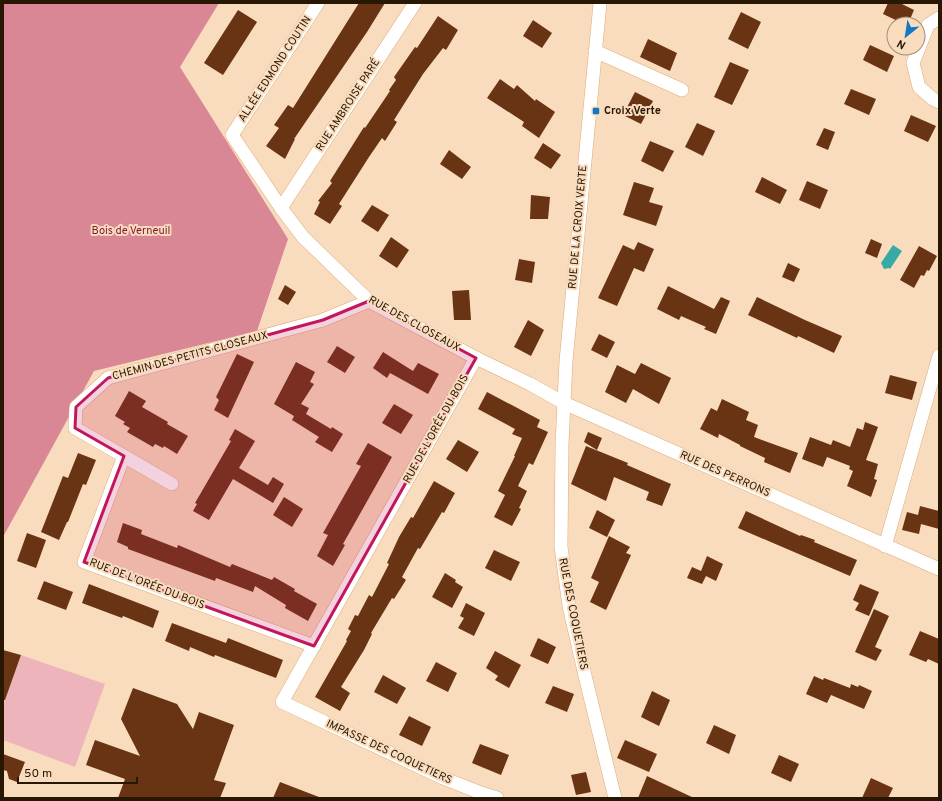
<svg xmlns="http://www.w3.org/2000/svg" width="942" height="801" font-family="Overpass,sans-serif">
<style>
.green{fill:#eeb4bc}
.forest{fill:#d98795}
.water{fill:#36aba3}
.building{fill:#693414}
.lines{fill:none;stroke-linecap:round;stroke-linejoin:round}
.minor-casing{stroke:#dbad79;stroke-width:14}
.minor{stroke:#fff;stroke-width:13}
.marked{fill:#c2185b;fill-opacity:0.2;stroke:#c2185b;stroke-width:3;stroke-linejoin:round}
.poi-dot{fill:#1577c3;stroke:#f9dcbd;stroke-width:1.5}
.labels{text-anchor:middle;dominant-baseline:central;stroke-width:4;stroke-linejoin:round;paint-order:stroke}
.street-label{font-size:11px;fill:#281703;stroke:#f9dcbd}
.poi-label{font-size:11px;font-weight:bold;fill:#281703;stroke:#f9dcbd;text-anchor:start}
.park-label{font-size:11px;fill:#7a1835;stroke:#f9dcbd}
</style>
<rect width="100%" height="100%" fill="#f9dcbd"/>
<!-- green -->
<path class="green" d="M21 655 105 684 75 767 3 740V705Z"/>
<!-- forest -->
<path class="forest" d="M3 3H219L180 67 288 239 257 331 94 371 3 537Z"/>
<!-- water -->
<path class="water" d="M893 245 902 251 890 269 889 268 884 269 881 263Z"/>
<!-- building -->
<g class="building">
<path d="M359 3H385L367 32 294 139H295L285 159 266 146 279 128 274 125 288 105 293 108Z"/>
<path d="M888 3H900L914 10 908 24H904L883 14Z"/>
<path d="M238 10 257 22 223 75 204 63Z"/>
<path d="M741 12 761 22 748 49 728 39Z"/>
<path d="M438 16 458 30 446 50 443 48 423 74 394 120 397 122 385 141 382 138 369 157 339 204 342 206 330 224 314 214 320 202 318 201 332 183 330 181 364 127 365 128 390 91 389 90 396 80 394 77 415 47 417 48Z"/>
<path d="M533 20 552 33 542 48 523 36Z"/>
<path d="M648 39 677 53 670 71 640 57Z"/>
<path d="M870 45 894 56 887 72 863 60Z"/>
<path d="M730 62 749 70 732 105 714 97Z"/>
<path d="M500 79 514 89 517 85 535 101 536 99 555 112 539 138 522 126 524 122 487 98Z"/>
<path d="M851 89 876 99 869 115 844 104Z"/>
<path d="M635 92 653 101 641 124 623 115Z"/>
<path d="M911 115 936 126 928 142 904 131Z"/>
<path d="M697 123 715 131 703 156 685 147Z"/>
<path d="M824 128 835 132 828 150 816 145Z"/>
<path d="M650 141 674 151 663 172 641 161Z"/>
<path d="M543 143 561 155 551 169 534 158Z"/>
<path d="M449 150 471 167 462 179 440 164Z"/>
<path d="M762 177 787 190 780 204 755 192Z"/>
<path d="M807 181 828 190 820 209 799 200Z"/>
<path d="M634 182 654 188 649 202 663 206 656 226 623 215Z"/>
<path d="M531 195 550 197 548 219H530Z"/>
<path d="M372 205 389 215 378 232 361 221Z"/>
<path d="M391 237 409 250 397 268 379 256Z"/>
<path d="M871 239 882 244 877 258 865 253Z"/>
<path d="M638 242 654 249 644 272 634 268 617 306 598 298 623 245 634 250Z"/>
<path d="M919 246 937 256 929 271 927 270 924 276 921 275 914 288 900 280Z"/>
<path d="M519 259 535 262 532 283 515 280Z"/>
<path d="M788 263 800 269 794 282 782 277Z"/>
<path d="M285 285 296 292 288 305 278 299Z"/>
<path d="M668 286 714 309 721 297 730 301 716 334 704 329 706 327 681 316 679 320 657 309Z"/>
<path d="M469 290 471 320H454L452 291Z"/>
<path d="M757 297 805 320 842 336 834 353 798 336 797 338 748 315Z"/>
<path d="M528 320 544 330 531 356 514 347Z"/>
<path d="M599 334 615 342 607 358 591 350Z"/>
<path d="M337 346 355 357 345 373 327 362Z"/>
<path d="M383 352 413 371 418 363 439 374 428 394 390 373 387 378 373 368Z"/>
<path d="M237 354 254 362 228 418 214 410 219 400 216 397Z"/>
<path d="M296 362 315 372 310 382 314 384 301 404 309 408 306 414 331 429 332 427 343 434 332 452 315 442 319 437 292 420 294 416 274 404Z"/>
<path d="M641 363 671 378 659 404 633 389 626 403 605 392 617 365 635 374Z"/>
<path d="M890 375 917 382 912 400 885 393Z"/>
<path d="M129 391 146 401 142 407 168 422 167 424 188 436 177 454 164 446 163 448 155 444 153 447 127 432 130 428 123 424 125 422 115 416Z"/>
<path d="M487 392 540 420 537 427 548 432 533 465 529 463 518 486 527 491 519 508 521 509 512 526 494 517 505 495 498 491 515 456H514L522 438 512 434 515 429 478 409Z"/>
<path d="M722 399 749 412 746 420 758 425 754 437 798 453 790 473 764 462 765 458 740 446V445L719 434 718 438 700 429 711 408 717 411Z"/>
<path d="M394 404 413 415 401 434 382 423Z"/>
<path d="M865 422 878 427 866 460 878 464 874 479 877 480 871 497 847 486 853 471 849 469 850 466 827 457 823 467 802 459 810 437 831 445 833 440 850 447 857 428 863 430Z"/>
<path d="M235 429 255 441 239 468 268 485 273 477 284 484 273 503 233 479 209 520 193 511 197 504 195 503 231 441 229 440Z"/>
<path d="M588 432 602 438 597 450 584 442Z"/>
<path d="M458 440 479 452 467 472 446 459Z"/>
<path d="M368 443 392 457 343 544 345 545 333 566 317 556 328 535 323 533 361 466 356 464Z"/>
<path d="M586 446 628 463 627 465 671 484 662 506 646 500 649 492 614 477 606 501 571 484Z"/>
<path d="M78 453 96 460 86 485 83 484 68 522H67L59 540 41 532 63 476 68 478Z"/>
<path d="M434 481 455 493 444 513 442 512 420 549 418 548 402 577 406 580 394 599 392 598 371 633 372 634 364 650 341 687 350 693 340 711 315 697 347 641 346 640 351 631 348 629 355 615 358 616 369 595 372 597 389 564 387 563 399 537 411 517 413 518Z"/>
<path d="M284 497 303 509 292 527 273 515Z"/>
<path d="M920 506 939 511V529L921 524 919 534 902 530 907 512 918 515Z"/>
<path d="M597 510 615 520 607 537 589 528Z"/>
<path d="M746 511 800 536 801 535 815 540 814 542 857 560 850 576 738 528Z"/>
<path d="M123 523 142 530 141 534 177 548 178 545 230 567 232 564 272 580 274 577 295 589 294 591 317 604 308 621 285 608 286 605 255 586 253 592 216 578 215 581 128 549V547L117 542Z"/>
<path d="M27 533 46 540 36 568 17 561Z"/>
<path d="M609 536 630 547 626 553 631 555 606 610 590 602 599 582 591 578Z"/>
<path d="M494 550 520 562 511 581 485 568Z"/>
<path d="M707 556 723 564 716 581 706 576 702 584 687 578 692 567 701 571Z"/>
<path d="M445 573 456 580 455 582 463 587 452 608 432 597Z"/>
<path d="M44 581 73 592 66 610 37 599Z"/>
<path d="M89 584 159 611 153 628 123 616 122 618 82 603Z"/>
<path d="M860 584 879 592 869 616 855 610 859 603 853 600Z"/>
<path d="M466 603 485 613 474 636 458 628 464 618 460 616Z"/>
<path d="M874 609 889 616 875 647 882 650 876 661 855 652Z"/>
<path d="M172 623 226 643 228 638 283 660 276 678 215 655 214 657 190 647 189 651 165 641Z"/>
<path d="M920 631 939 639V664L928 659 926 662 909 655Z"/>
<path d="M538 638 556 647 548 664 530 656Z"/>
<path d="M3 650 21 655 5 700H3Z"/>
<path d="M495 651 521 665 509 688 495 680 498 676 486 668Z"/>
<path d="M436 662 457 673 448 692 426 681Z"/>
<path d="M383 675 406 688 397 704 374 692Z"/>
<path d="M814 676 823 680 824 678 850 688 851 684 858 687 859 685 872 691 864 709 831 695 827 703 806 694Z"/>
<path d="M553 686 574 694 567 712 545 703Z"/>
<path d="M133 688 177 704 193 729 199 712 234 725 214 780 226 783 220 798H118L125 779 86 765 95 740 140 756 121 719Z"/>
<path d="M652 691 670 700 659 726 641 717Z"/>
<path d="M409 716 431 727 422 746 399 735Z"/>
<path d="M714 725 736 735 729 754 706 743Z"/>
<path d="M625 740 657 754 649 772 617 758Z"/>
<path d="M480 744 509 755 501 775 472 763Z"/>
<path d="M3 754 25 762 17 782 9 779 7 771 3 770Z"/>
<path d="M779 755 799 764 791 782 771 773Z"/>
<path d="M586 772 591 792 576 795 571 775Z"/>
<path d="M647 776 694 798H638Z"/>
<path d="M871 778 893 788 888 798H862Z"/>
<path d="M280 782 319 797V798H273Z"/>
</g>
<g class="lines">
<!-- minor casing -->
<g class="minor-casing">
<g id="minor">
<path d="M318 3 232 135 281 208 303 237 369 301 476 358 530 384 564 403 939 569"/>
<path d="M600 3 566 361 562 444 561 547 569 606 586 680 615 798"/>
<path d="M939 18 928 25 913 63 919 87 933 99 939 102"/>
<path d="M595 51 682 90"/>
<path d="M281 208 415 3"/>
<path d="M476 358 282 702 443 778 481 793 497 798"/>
<path d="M124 456 84 562 314 646"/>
<path d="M172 484 75 428 76 407 108 378 323 320 369 301"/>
<path d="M885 546 939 356"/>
</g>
</g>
<!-- minor -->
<use href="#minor" class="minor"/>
</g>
<!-- marked area -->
<path class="marked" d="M369 301 476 358 314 646 84 562 124 456 75 428 76 407 108 378 323 320Z"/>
<!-- markers -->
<rect class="poi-dot" x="592" y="107" width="8" height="8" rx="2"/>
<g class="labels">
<!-- street labels -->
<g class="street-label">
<text transform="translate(275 69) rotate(-57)">ALLÉE EDMOND COUTIN</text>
<text transform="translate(348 105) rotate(-57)">RUE AMBROISE PARÉ</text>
<text transform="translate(578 227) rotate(-85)">RUE DE LA CROIX VERTE</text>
<text transform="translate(414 324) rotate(29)">RUE DES CLOSEAUX</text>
<text transform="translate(190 356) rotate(-15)">CHEMIN DES PETITS CLOSEAUX</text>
<text transform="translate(436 429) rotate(-61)">RUE DE L'ORÉE DU BOIS</text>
<text transform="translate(725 474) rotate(24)">RUE DES PERRONS</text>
<text transform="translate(147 584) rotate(21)">RUE DE L'ORÉE DU BOIS</text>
<text transform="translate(573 614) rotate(79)">RUE DES COQUETIERS</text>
<text transform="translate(389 752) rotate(25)">IMPASSE DES COQUETIERS</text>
</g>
<!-- poi labels -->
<g class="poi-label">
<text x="604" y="111">Croix Verte</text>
</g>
<!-- park labels -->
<g class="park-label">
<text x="131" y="231">Bois de Verneuil</text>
</g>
</g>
<!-- border -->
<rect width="942" height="801" fill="none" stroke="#281703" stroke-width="8"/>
<!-- north arrow -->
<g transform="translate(906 36) rotate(210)"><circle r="19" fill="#f9dcbd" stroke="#a58d73"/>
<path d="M0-3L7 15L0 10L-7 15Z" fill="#1577c3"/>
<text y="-6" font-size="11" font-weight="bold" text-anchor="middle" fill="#281703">N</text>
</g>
<!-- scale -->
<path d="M18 777v6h119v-6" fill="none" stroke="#281703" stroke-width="2"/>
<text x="24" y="777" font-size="12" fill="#281703" stroke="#f9dcbd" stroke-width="3" paint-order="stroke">50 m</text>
</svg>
